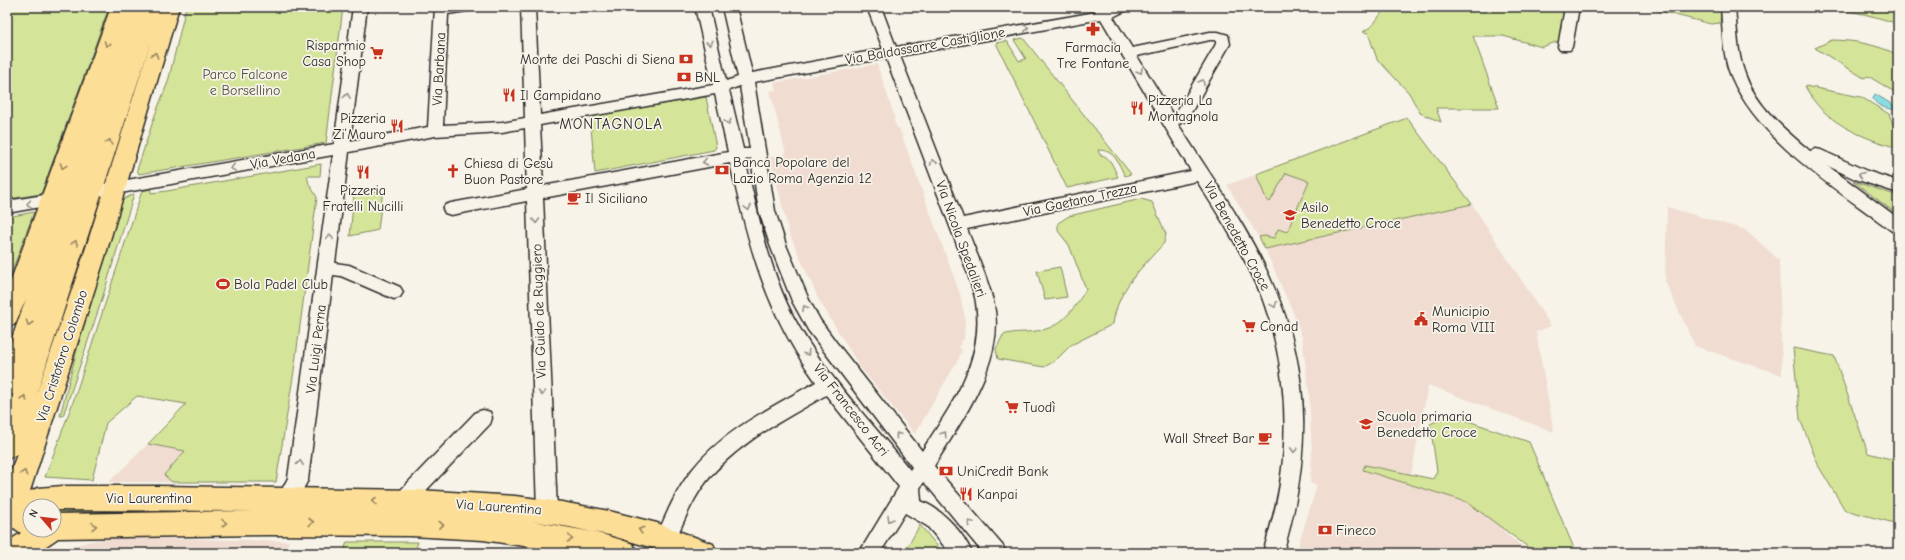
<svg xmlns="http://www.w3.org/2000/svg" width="1905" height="560" font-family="'Comic Neue',sans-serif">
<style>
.built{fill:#f0dcd1}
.green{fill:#d4e599;stroke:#808862}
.water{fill:#8bdde2;stroke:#659699}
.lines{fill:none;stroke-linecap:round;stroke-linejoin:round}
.minor-casing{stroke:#2b2b2b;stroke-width:3}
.major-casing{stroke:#2b2b2b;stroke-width:3}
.minor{fill:#f7f3e8;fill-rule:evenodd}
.major{fill:#fdde96;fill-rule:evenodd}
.oneway{stroke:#918f8a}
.oneway2{stroke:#948460}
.labels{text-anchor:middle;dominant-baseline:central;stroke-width:3.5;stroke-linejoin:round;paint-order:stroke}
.poi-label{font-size:14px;fill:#2b2b2b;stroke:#f7f3e8;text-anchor:start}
.street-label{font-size:14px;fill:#2b2b2b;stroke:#f7f3e8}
.park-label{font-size:14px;fill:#4d5041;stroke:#f7f3e8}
.neighbourhood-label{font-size:15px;letter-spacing:1px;fill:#2b2b2b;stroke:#f7f3e8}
</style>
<rect width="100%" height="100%" fill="#f7f3e8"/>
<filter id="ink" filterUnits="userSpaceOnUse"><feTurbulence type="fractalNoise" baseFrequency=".025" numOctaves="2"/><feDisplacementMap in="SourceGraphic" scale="8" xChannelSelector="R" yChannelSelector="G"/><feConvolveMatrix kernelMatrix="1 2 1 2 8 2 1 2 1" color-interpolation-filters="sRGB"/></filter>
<g filter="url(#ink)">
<!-- built -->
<g class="built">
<path d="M877 64 895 118 893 119 897 128H899L960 294 965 318 964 340H961L959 348 962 349 959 358 915 434 860 367 819 300 789 233 770 157 786 154 770 91 776 90 774 83Z"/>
<path d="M1299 159 1340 201 1330 229 1262 243 1227 185Z"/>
<path d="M1472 204 1551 326 1536 332 1554 432 1428 385 1411 475 1365 465 1363 470 1483 505 1507 535 1532 553H1296L1317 485 1310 483 1312 455 1309 392 1302 337 1293 312 1265 249Z"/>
<path d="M1667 207 1746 230 1779 260 1782 375 1695 346 1665 281Z"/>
<path d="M148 444 186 451 164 475 172 482H109Z"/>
<path d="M128 536 150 538 289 541 284 552 301 553H42L96 540Z"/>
</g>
<!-- green -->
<g class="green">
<path d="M7 7H109L41 194 7 199Z"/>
<path d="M186 7H343L326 143 139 174 137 170 155 115 168 82Z"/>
<path d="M1400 7H1565L1559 41 1542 47 1503 36H1473L1499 108H1436L1441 122 1420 113 1409 93 1377 59 1368 33 1363 32 1373 25 1383 11Z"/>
<path d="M1643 7H1719L1721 10 1720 23 1711 24Z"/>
<path d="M1780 7H1898V24C1870 14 1840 8 1810 8 1800 8 1789 12 1780 7Z"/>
<path d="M1023 38 1131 174 1125 176C1118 163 1115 150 1098 150L1100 155C1110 155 1114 169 1118 177L1067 188 996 43 1007 41 1019 61 1026 59 1014 40Z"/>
<path d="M1832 40C1853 40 1879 45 1898 55V94L1868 76 1864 78 1815 48Z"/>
<path d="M1805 86 1861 97 1889 114 1898 137V148C1862 138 1822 122 1805 86Z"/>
<path d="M706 97 716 147 714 150 595 173 590 116Z"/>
<path d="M1407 118 1472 204 1265 249 1259 237 1265 236 1274 238 1278 229 1287 232 1309 181 1286 173 1270 202 1267 201 1256 174Z"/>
<path d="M321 164 320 176H307L309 184 317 197 294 371 276 482H172L164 475 185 451 148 444 186 404 137 396 106 423 92 480 45 477 73 402 142 191 151 189V193L167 191Z"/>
<path d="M1853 181 1898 196V215Z"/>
<path d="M383 190 378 230 350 236 354 195Z"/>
<path d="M134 194 102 299 63 416H60L78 346 122 200Z"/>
<path d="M1141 199 1152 202 1166 234 1164 243C1141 269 1118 288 1113 324L1071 345 1055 361 1044 367 998 359 996 349 1003 335C1015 331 1024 333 1036 331 1061 329 1075 308 1086 289L1069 245 1058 231V223L1069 216Z"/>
<path d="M34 212 7 284V217Z"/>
<path d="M1060 267 1067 297 1045 300 1037 271Z"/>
<path d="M1793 348 1834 356 1868 453 1898 461V524L1845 510 1819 467 1800 419Z"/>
<path d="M1451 415 1529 442 1576 553H1536L1467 502 1363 470 1365 465 1433 479 1437 471 1430 424Z"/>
<path d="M272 508 270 511 54 514V511Z"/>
<path d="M920 525 943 553H904Z"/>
<path d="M347 542H418L414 553H343Z"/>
</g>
<!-- water -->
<path class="water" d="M1875 94 1898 108V109C1889 110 1878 107 1873 99Z"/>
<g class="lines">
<!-- minor casing -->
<g class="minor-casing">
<g id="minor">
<path d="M353 7H367L350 141 428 127 435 7H475L473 10 448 14 443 125 502 122 525 118 521 7H535L540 115 713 85 695 7H709L726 81 738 77 722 7H736L752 73 883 49 867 7H881L896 47 1096 12 1093 7H1107L1108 9 1112 7H1129L1127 10 1113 17 1132 48 1210 32H1218L1228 35 1230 44 1188 118 1185 122 1178 124C1210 175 1250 230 1273 285 1313 374 1310 461 1283 553H1263C1270 528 1278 503 1281 476 1290 413 1282 342 1256 283 1239 247 1218 214 1197 181L967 229C976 253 987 276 993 301 1008 357 962 420 934 466L1003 546 1006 553H983L924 482 920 488 921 501C943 510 963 532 972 553H950L927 526 905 513 880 553H859L899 487 826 395C784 420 736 443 706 482 691 501 683 524 673 545L666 548 659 545 656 538C666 515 676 490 692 470 723 430 773 407 816 382 765 312 749 245 730 163L543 198 557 510 554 516 547 519 540 516 537 510 527 201 451 215 445 213 443 209 445 205 451 203 527 189 525 128 502 132 435 136 349 152 335 263 349 265 400 287 403 292 400 297 394 299 341 276 333 275 308 480 290 513 283 516 276 513 273 507 288 478 333 155 104 196 98 194 96 190 98 186 104 184 334 144ZM1101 19 1191 171 963 218 900 56ZM1210 40H1216V44L1177 111 1173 115 1137 56ZM886 58 968 274C970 283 975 293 976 303 985 361 951 405 922 451L836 342 820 320 809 300 786 245 775 211 754 82ZM740 86 750 149H743L729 90ZM715 94 728 152 543 186 540 125ZM751 158 759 211 770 245 792 301 808 330 912 467 910 470C870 420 823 373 793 316 768 267 758 213 745 160Z"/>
<path d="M1565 7H1579L1572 47 1570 50H1560L1558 47Z"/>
<path d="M1721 7H1735C1737 29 1737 53 1745 74 1756 106 1785 130 1810 151L1816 149 1821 150 1867 171 1898 181V193L1855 179 1828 166 1898 218V233L1892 231C1837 189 1759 142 1731 76 1722 55 1723 29 1721 7Z"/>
<path d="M63 192 69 194 71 198 69 202 7 213V201Z"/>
<path d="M483 410 490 412 492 418 490 424 410 507 403 510 396 507 393 501 396 495 476 412Z"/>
</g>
</g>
<!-- major casing -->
<g class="major-casing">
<path id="major" d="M111 7H129L99 92 129 7H179L105 257 30 491 38 488 63 486H159L419 490 515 496 562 502 609 511 657 523 713 544 717 553H670L609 535 532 521C566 526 601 532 633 544L637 553H572L483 540 411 536 268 535 58 538 36 553H7V542L21 533 14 528 7 530V482L17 454 7 459V411L13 394 7 396V352L26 299 15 324 7 327V291ZM151 41 83 257 36 396ZM30 506H54V510L252 511 54 514V530H30Z"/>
</g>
<!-- minor -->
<use href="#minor" class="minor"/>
<!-- major -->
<use href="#major" class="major"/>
</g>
<!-- one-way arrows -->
<defs><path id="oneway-chevron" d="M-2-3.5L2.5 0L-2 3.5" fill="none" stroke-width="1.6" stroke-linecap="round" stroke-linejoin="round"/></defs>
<g class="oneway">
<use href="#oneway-chevron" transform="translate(1026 28) rotate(-10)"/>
<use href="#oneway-chevron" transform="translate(710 43) rotate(77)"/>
<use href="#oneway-chevron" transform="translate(1140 71) rotate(59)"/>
<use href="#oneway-chevron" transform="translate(1202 82) rotate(-60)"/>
<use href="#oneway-chevron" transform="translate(347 96) rotate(-83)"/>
<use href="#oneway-chevron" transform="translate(728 122) rotate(77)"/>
<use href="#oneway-chevron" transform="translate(705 162) rotate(169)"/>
<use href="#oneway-chevron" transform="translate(933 162) rotate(-111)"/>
<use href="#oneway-chevron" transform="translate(233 168) rotate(170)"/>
<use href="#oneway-chevron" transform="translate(1861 175) rotate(-158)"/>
<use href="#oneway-chevron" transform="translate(29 204) rotate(170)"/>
<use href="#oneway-chevron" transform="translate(748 208) rotate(76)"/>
<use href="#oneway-chevron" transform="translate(536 221) rotate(89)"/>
<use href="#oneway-chevron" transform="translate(330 237) rotate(-83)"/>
<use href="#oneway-chevron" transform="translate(1274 305) rotate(69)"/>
<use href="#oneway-chevron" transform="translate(805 308) rotate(-119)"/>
<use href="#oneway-chevron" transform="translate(807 353) rotate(57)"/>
<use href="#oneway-chevron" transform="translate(542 393) rotate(88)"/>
<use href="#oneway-chevron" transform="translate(944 434) rotate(-57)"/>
<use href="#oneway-chevron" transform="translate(898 435) rotate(-128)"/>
<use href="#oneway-chevron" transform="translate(1294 450) rotate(93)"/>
<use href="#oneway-chevron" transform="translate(300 463) rotate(-82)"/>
<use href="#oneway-chevron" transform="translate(890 519) rotate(121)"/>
<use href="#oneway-chevron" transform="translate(970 523) rotate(-130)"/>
</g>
<g class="oneway2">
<use href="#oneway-chevron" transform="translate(107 44) rotate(110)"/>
<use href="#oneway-chevron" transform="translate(155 55) rotate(-73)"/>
<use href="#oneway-chevron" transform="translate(109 142) rotate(-72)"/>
<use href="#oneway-chevron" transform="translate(63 166) rotate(110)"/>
<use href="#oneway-chevron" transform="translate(75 243) rotate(-72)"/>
<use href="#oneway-chevron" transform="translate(29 323) rotate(109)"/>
<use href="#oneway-chevron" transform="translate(24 398) rotate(-71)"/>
<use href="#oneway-chevron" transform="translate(24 473) rotate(-72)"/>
<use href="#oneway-chevron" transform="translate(374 501) rotate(-180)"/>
<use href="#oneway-chevron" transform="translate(311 522)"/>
<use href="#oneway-chevron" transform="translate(224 523) rotate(-1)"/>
<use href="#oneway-chevron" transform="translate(441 525) rotate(3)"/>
<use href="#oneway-chevron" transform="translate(94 526) rotate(-1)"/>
<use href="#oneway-chevron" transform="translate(641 530) rotate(-163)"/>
<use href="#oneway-chevron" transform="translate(570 539) rotate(13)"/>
</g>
</g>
<!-- icons -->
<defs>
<g id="pharmacy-bare" transform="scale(1.08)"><path d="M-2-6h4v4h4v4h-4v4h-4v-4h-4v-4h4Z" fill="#c8321e" stroke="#f7f3e8" stroke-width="2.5" paint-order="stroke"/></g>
<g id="supermarket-bare" transform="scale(1.08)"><path d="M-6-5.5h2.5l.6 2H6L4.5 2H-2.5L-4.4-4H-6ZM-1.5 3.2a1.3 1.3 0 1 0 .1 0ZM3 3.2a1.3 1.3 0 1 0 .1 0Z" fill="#c8321e" stroke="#f7f3e8" stroke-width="2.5" paint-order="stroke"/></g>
<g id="bank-bare" transform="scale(1.08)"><path d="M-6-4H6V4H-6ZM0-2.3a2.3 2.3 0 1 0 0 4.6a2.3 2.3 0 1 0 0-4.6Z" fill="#c8321e" stroke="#f7f3e8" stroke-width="2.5" paint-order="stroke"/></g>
<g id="restaurant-bare" transform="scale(1.08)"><path d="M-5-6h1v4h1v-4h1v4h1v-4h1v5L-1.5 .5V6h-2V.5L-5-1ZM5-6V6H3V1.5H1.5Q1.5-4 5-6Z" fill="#c8321e" stroke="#f7f3e8" stroke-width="2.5" paint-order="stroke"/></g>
<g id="church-bare" transform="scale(1.08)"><path d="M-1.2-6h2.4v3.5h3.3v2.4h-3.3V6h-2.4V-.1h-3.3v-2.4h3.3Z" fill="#c8321e" stroke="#f7f3e8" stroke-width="2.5" paint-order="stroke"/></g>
<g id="cafe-bare" transform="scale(1.08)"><path d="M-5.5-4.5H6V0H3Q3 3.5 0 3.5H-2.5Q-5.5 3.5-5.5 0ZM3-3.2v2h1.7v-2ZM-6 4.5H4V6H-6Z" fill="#c8321e" stroke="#f7f3e8" stroke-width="2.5" paint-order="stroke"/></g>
<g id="school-bare" transform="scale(1.08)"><path d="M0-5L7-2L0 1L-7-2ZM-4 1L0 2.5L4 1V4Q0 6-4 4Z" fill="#c8321e" stroke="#f7f3e8" stroke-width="2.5" paint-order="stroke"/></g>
<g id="stadium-bare" transform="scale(1.08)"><path d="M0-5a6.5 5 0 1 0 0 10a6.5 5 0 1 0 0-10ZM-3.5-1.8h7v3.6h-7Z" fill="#c8321e" stroke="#f7f3e8" stroke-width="2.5" paint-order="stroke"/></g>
<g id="civic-bare" transform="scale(1.08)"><path d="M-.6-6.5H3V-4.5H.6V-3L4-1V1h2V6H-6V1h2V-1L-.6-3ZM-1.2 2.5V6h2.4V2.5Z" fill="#c8321e" stroke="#f7f3e8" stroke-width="2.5" paint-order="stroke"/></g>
</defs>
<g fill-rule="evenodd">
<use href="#pharmacy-bare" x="1093" y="29"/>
<use href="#supermarket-bare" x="377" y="53"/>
<use href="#bank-bare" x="686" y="59"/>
<use href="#bank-bare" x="684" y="77"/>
<use href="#restaurant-bare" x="509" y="95"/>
<use href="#restaurant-bare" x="1137" y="108"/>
<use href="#restaurant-bare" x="397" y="126"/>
<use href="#bank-bare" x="722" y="170"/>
<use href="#church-bare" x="453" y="171"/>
<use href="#restaurant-bare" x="363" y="172"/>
<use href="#cafe-bare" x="574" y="198"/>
<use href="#school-bare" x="1290" y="215"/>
<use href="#stadium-bare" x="223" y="284"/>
<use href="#civic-bare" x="1421" y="319"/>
<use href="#supermarket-bare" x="1249" y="326"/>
<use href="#supermarket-bare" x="1012" y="407"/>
<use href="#school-bare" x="1366" y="424"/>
<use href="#cafe-bare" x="1265" y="438"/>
<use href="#bank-bare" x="946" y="471"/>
<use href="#restaurant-bare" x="966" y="494"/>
<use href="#bank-bare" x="1325" y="530"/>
</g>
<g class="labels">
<!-- poi labels -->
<g class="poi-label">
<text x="366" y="45" text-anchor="end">Risparmio<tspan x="366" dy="16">Casa Shop</tspan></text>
<text x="1093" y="47" text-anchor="middle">Farmacia<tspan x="1093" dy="16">Tre Fontane</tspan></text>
<text x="675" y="59" text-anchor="end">Monte dei Paschi di Siena</text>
<text x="695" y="77">BNL</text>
<text x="520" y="95">Il Campidano</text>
<text x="1148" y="100">Pizzeria La<tspan x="1148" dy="16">Montagnola</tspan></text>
<text x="386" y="118" text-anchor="end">Pizzeria<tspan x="386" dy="16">Zi’Mauro</tspan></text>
<text x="733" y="162">Banca Popolare del<tspan x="733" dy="16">Lazio Roma Agenzia 12</tspan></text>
<text x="464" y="163">Chiesa di Gesù<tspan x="464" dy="16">Buon Pastore</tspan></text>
<text x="363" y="190" text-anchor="middle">Pizzeria<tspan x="363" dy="16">Fratelli Nucilli</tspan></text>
<text x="585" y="198">Il Siciliano</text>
<text x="1301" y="207">Asilo<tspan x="1301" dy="16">Benedetto Croce</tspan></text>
<text x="234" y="284">Bola Padel Club</text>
<text x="1432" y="311">Municipio<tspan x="1432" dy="16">Roma VIII</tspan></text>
<text x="1260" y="326">Conad</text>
<text x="1023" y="407">Tuodì</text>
<text x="1377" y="416">Scuola primaria<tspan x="1377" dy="16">Benedetto Croce</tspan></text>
<text x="1254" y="438" text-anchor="end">Wall Street Bar</text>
<text x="957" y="471">UniCredit Bank</text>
<text x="977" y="494">Kanpai</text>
<text x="1336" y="530">Fineco</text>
</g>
<!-- street labels -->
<g class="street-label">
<text transform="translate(925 46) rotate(-10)">Via Baldassarre Castiglione</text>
<text transform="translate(439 69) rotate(-87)">Via Barbana</text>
<text transform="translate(283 159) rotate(-10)">Via Vedana</text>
<text transform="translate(1080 200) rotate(-12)">Via Gaetano Trezza</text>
<text transform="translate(1237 236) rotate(61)">Via Benedetto Croce</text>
<text transform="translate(961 239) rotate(70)">Via Nicola Spedalieri</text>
<text transform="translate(539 311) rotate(-92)">Via Guido de Ruggiero</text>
<text transform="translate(316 349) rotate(-83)">Via Luigi Perna</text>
<text transform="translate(62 356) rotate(-72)">Via Cristoforo Colombo</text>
<text transform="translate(851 410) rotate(52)">Via Francesco Acri</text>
<text x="149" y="498">Via Laurentina</text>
<text transform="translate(499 507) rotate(4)">Via Laurentina</text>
</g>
<!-- park labels -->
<g class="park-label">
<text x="245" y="74">Parco Falcone<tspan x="245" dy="16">e Borsellino</tspan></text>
</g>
<!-- neighbourhood labels -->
<g class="neighbourhood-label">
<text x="611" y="124">MONTAGNOLA</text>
</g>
</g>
<!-- margin -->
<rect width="1905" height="560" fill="none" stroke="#f7f3e8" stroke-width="24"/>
<rect x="12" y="12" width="1881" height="536" fill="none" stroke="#2b2b2b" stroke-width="1.5" filter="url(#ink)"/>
<!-- north arrow -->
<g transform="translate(42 518) rotate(298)"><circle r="19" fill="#f7f3e8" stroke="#a5a39c"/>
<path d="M0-3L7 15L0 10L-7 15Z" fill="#c8321e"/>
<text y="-6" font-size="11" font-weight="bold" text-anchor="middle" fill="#2b2b2b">N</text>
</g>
</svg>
